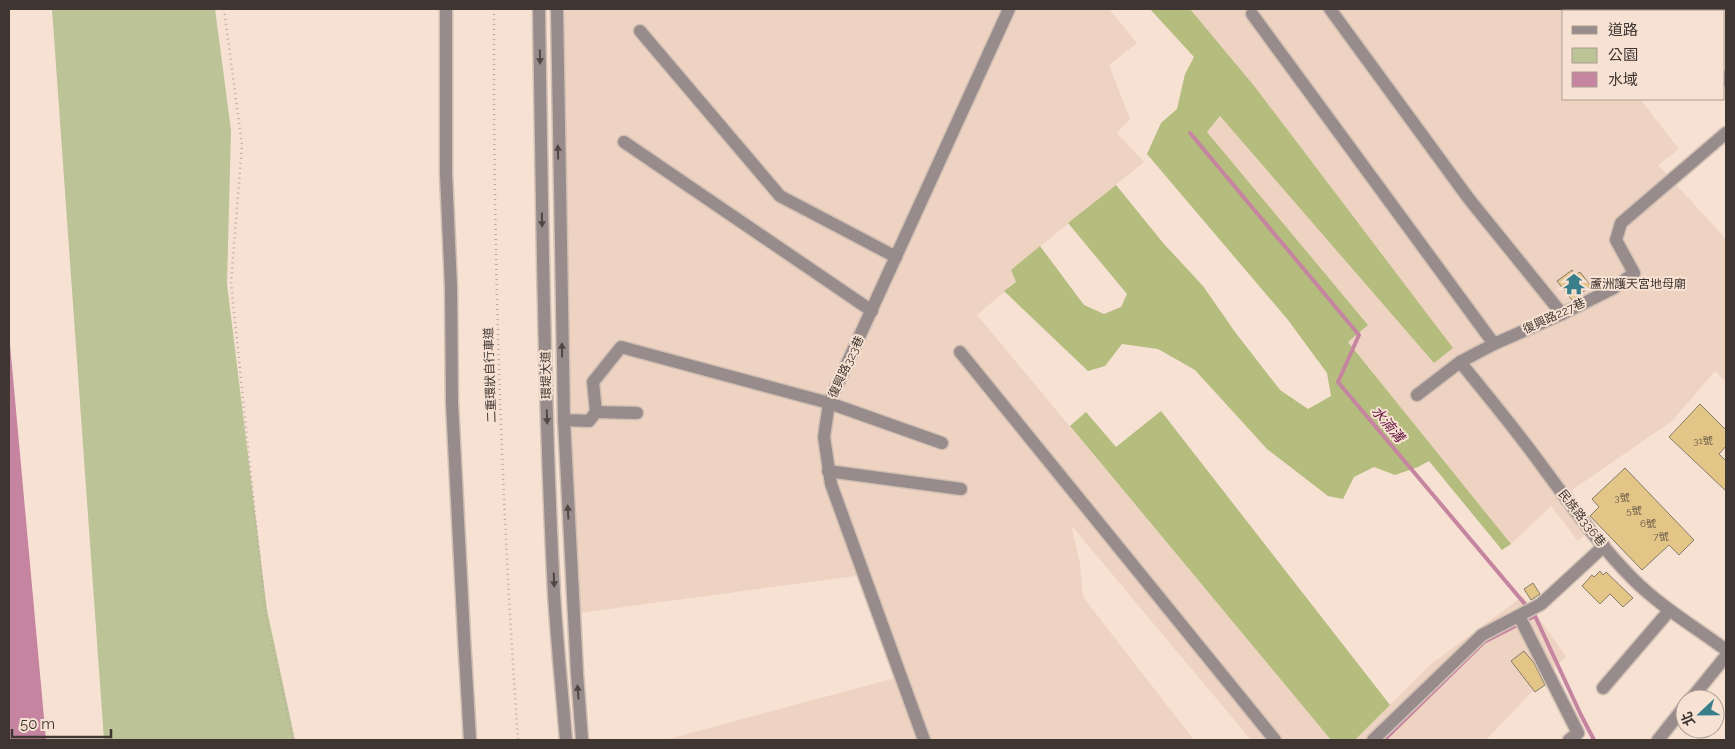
<svg xmlns="http://www.w3.org/2000/svg" width="1735" height="749" font-family="Raleway,'Noto Sans TC',sans-serif">
<style>
.built{fill:#efd3c2}
.green{fill:#bcc397}
.forest{fill:#b4bd7d}
.water{fill:#c585a0}
.lines{fill:none;stroke-linecap:round;stroke-linejoin:round}
.stream{stroke:#c585a0;stroke-width:4}
.building{fill:#e4c588;stroke:#867c6a}
.minor-casing{stroke:#d1bfb3;stroke-width:15}
.path{stroke:#bbaa9f;stroke-width:2.5;stroke-dasharray:1 4;stroke-linecap:butt}
.minor{stroke:#978c8b;stroke-width:12}
.oneway{fill:#514743}
.labels{text-anchor:middle;dominant-baseline:central;stroke-width:4;stroke-linejoin:round;paint-order:stroke}
.number-label{font-size:10px;fill:#685a47}
.poi-label{font-size:12px;fill:#3f3631;stroke:#f6e1d3;text-anchor:start}
.street-label{font-size:12px;fill:#3f3631;stroke:#f6e1d3}
.water-label{font-size:14px;font-style:italic;fill:#63173f;stroke:#f6e1d3}
</style>
<rect width="100%" height="100%" fill="#f6e1d3"/>
<!-- built -->
<g class="built">
<path d="M565 9H1109L1137 43 1109 65 1130 119 1117 133 1144 162 1011 270 1016 282 977 315 1331 740H1251L1071 525 1080 564 1083 597 1194 740H665L895 678 862 575 579 613 570 374 565 99Z"/>
<path d="M1190 9H1569L1571 11H1564V99H1640L1679 149 1658 165 1726 239V382L1715 371 1672 421 1572 490 1593 528 1578 541 1551 506 1511 544 1348 342 1368 325 1207 132 1221 116 1434 363Z"/>
<path d="M1523 596 1566 656 1486 740H1355L1430 665Z"/>
</g>
<!-- green -->
<path class="green" d="M52 9H215L231 130 227 284 267 610 295 740H104Z"/>
<!-- forest -->
<g class="forest">
<path d="M1150 9H1190L1255 87 1453 348 1434 363 1220 116 1207 132 1368 325 1348 342 1511 544 1502 550 1429 461 1418 467 1395 475 1374 467 1354 477 1343 499 1328 496 1267 449 1195 370 1158 349 1122 344 1105 366 1088 371 1004 291 1016 282 1011 270 1040 246 1084 305 1104 314 1121 307 1127 294 1068 223 1116 185 1164 244 1203 286 1235 332 1280 390 1308 409 1331 396 1327 373 1288 320 1147 154 1161 123 1177 109 1185 74 1194 57Z"/>
<path d="M1161 411 1390 705 1355 740H1331L1070 426 1086 412 1116 447Z"/>
</g>
<!-- water -->
<path class="water" d="M9 333 46 740H9Z"/>
<g class="lines">
<!-- stream -->
<g class="stream">
<path d="M1190 133 1359 335 1338 382 1535 616 1581 715 1594 740"/>
<path d="M1384 740 1484 642 1535 616"/>
</g>
</g>
<!-- building -->
<g class="building">
<path d="M1572 270 1575 275 1580 272 1591 286 1572 300 1557 281Z"/>
<path d="M1700 404 1726 430V446L1719 454 1726 461V491L1669 437Z"/>
<path d="M1625 468 1694 540 1679 555 1669 545 1642 570 1590 516 1599 507 1592 499Z"/>
<path d="M1600 571 1603 575 1606 572 1633 598 1623 607 1610 594 1600 604 1582 586 1592 575 1594 577Z"/>
<path d="M1533 583 1540 594 1531 600 1524 589Z"/>
<path d="M1524 651 1534 663 1545 685 1535 692 1511 661Z"/>
</g>
<g class="lines">
<!-- minor casing -->
<g class="minor-casing">
<g id="minor">
<path d="M446 9V173L451 287 452 403 464 637 470 740"/>
<path d="M539 9C542 204 544 399 554 594 557 642 562 691 566 740"/>
<path d="M557 9 564 420 577 673 582 740"/>
<path d="M1330 9 1469 199 1562 314"/>
<path d="M1664 9 1666 11"/>
<path d="M1252 14 1494 344"/>
<path d="M640 31 780 196 896 257"/>
<path d="M1724 77 1726 80"/>
<path d="M624 142 872 311"/>
<path d="M960 352 1275 740"/>
<path d="M1460 362C1488 396 1516 430 1542 466 1571 505 1599 545 1633 579 1661 607 1695 627 1726 650"/>
<path d="M1417 395 1460 362 1494 344 1562 314 1614 288 1634 273 1616 240 1621 223 1726 133"/>
<path d="M596 412 637 413"/>
<path d="M564 420 589 421 596 412 593 382 621 347 829 403 942 443"/>
<path d="M828 471 961 489"/>
<path d="M1519 616 1578 733 1569 740"/>
<path d="M1603 688 1669 611"/>
<path d="M1691 699 1726 656"/>
<path d="M924 740 831 484 824 437 829 403 1009 9"/>
<path d="M1373 740 1482 635 1541 604 1604 546"/>
<path d="M1658 740 1685 706"/>
</g>
</g>
<!-- path -->
<g class="path">
<path d="M224 9 242 145 231 283 265 611 293 740"/>
<path d="M494 9C493 253 501 497 518 740"/>
</g>
<!-- minor -->
<use href="#minor" class="minor"/>
</g>
<!-- one-way arrows -->
<defs><path id="oneway-solid" d="M-6-.8H1V-3.2L6.5 0L1 3.2V.8H-6Z" transform="scale(1.25)"/></defs>
<g class="oneway">
<use href="#oneway-solid" transform="translate(540 57) rotate(89)"/>
<use href="#oneway-solid" transform="translate(558 152) rotate(-91)"/>
<use href="#oneway-solid" transform="translate(542 220) rotate(89)"/>
<use href="#oneway-solid" transform="translate(562 350) rotate(-91)"/>
<use href="#oneway-solid" transform="translate(547 417) rotate(88)"/>
<use href="#oneway-solid" transform="translate(568 512) rotate(-93)"/>
<use href="#oneway-solid" transform="translate(554 580) rotate(88)"/>
<use href="#oneway-solid" transform="translate(578 692) rotate(-95)"/>
</g>
<!-- icons -->
<defs>
<g id="temple-bare" transform="scale(1.725)"><path d="M0-6L5-2H3V0L6.5 2.5H4V6H1.5V3h-3V6H-4V2.5H-6.5L-3 0V-2H-5Z" fill="#387f89" stroke="#f6e1d3" stroke-width="2.5" paint-order="stroke"/></g>
</defs>
<g fill-rule="evenodd">
<use href="#temple-bare" x="1574" y="284"/>
</g>
<g class="labels">
<!-- number labels -->
<g class="number-label">
<text x="1703" y="440">31號</text>
<text x="1622" y="497">3號</text>
<text x="1634" y="510">5號</text>
<text x="1648" y="523">6號</text>
<text x="1661" y="536">7號</text>
</g>
<!-- poi labels -->
<g class="poi-label">
<text x="1590" y="284">蘆洲護天宮地母廟</text>
</g>
<!-- street labels -->
<g class="street-label">
<text transform="translate(1554 316) rotate(-25)">復興路227巷</text>
<text transform="translate(846 367) rotate(-65)">復興路323巷</text>
<text transform="translate(490 375) rotate(-92)">二重環狀自行車道</text>
<text transform="translate(546 375) rotate(-91)">環堤大道</text>
<text transform="translate(1582 518) rotate(52)">民族路336巷</text>
</g>
<!-- water labels -->
<g class="water-label">
<text transform="translate(1388 424) rotate(50)">水湳溝</text>
</g>
</g>
<!-- border -->
<rect width="1735" height="749" fill="none" stroke="#3f3631" stroke-width="20"/>
<!-- legend -->
<rect x="1562" y="10" width="162" height="90" fill="#f6e1d3" stroke="#ad9d92"/>
<rect x="1572" y="26" width="25" height="8" fill="#978c8b" stroke="#ad9d92"/>
<text x="1608" y="35" font-size="15" fill="#3f3631">道路</text>
<rect x="1572" y="48" width="25" height="15" fill="#bcc397" stroke="#ad9d92"/>
<text x="1608" y="60" font-size="15" fill="#3f3631">公園</text>
<rect x="1572" y="72" width="25" height="15" fill="#c585a0" stroke="#ad9d92"/>
<text x="1608" y="85" font-size="15" fill="#3f3631">水域</text>
<!-- north arrow -->
<g transform="translate(1700 714) rotate(248)"><circle r="24" fill="#f6e1d3" stroke="#ad9d92"/>
<path d="M0-4L9 19L0 12L-9 19Z" fill="#387f89"/>
<text y="-8" font-size="14" font-weight="bold" text-anchor="middle" fill="#3f3631">北</text>
</g>
<!-- scale -->
<path d="M12 729v8h99v-8" fill="none" stroke="#3f3631" stroke-width="2.5"/>
<text x="20" y="729" font-size="15" fill="#3f3631" stroke="#f6e1d3" stroke-width="4" paint-order="stroke">50 m</text>
</svg>
